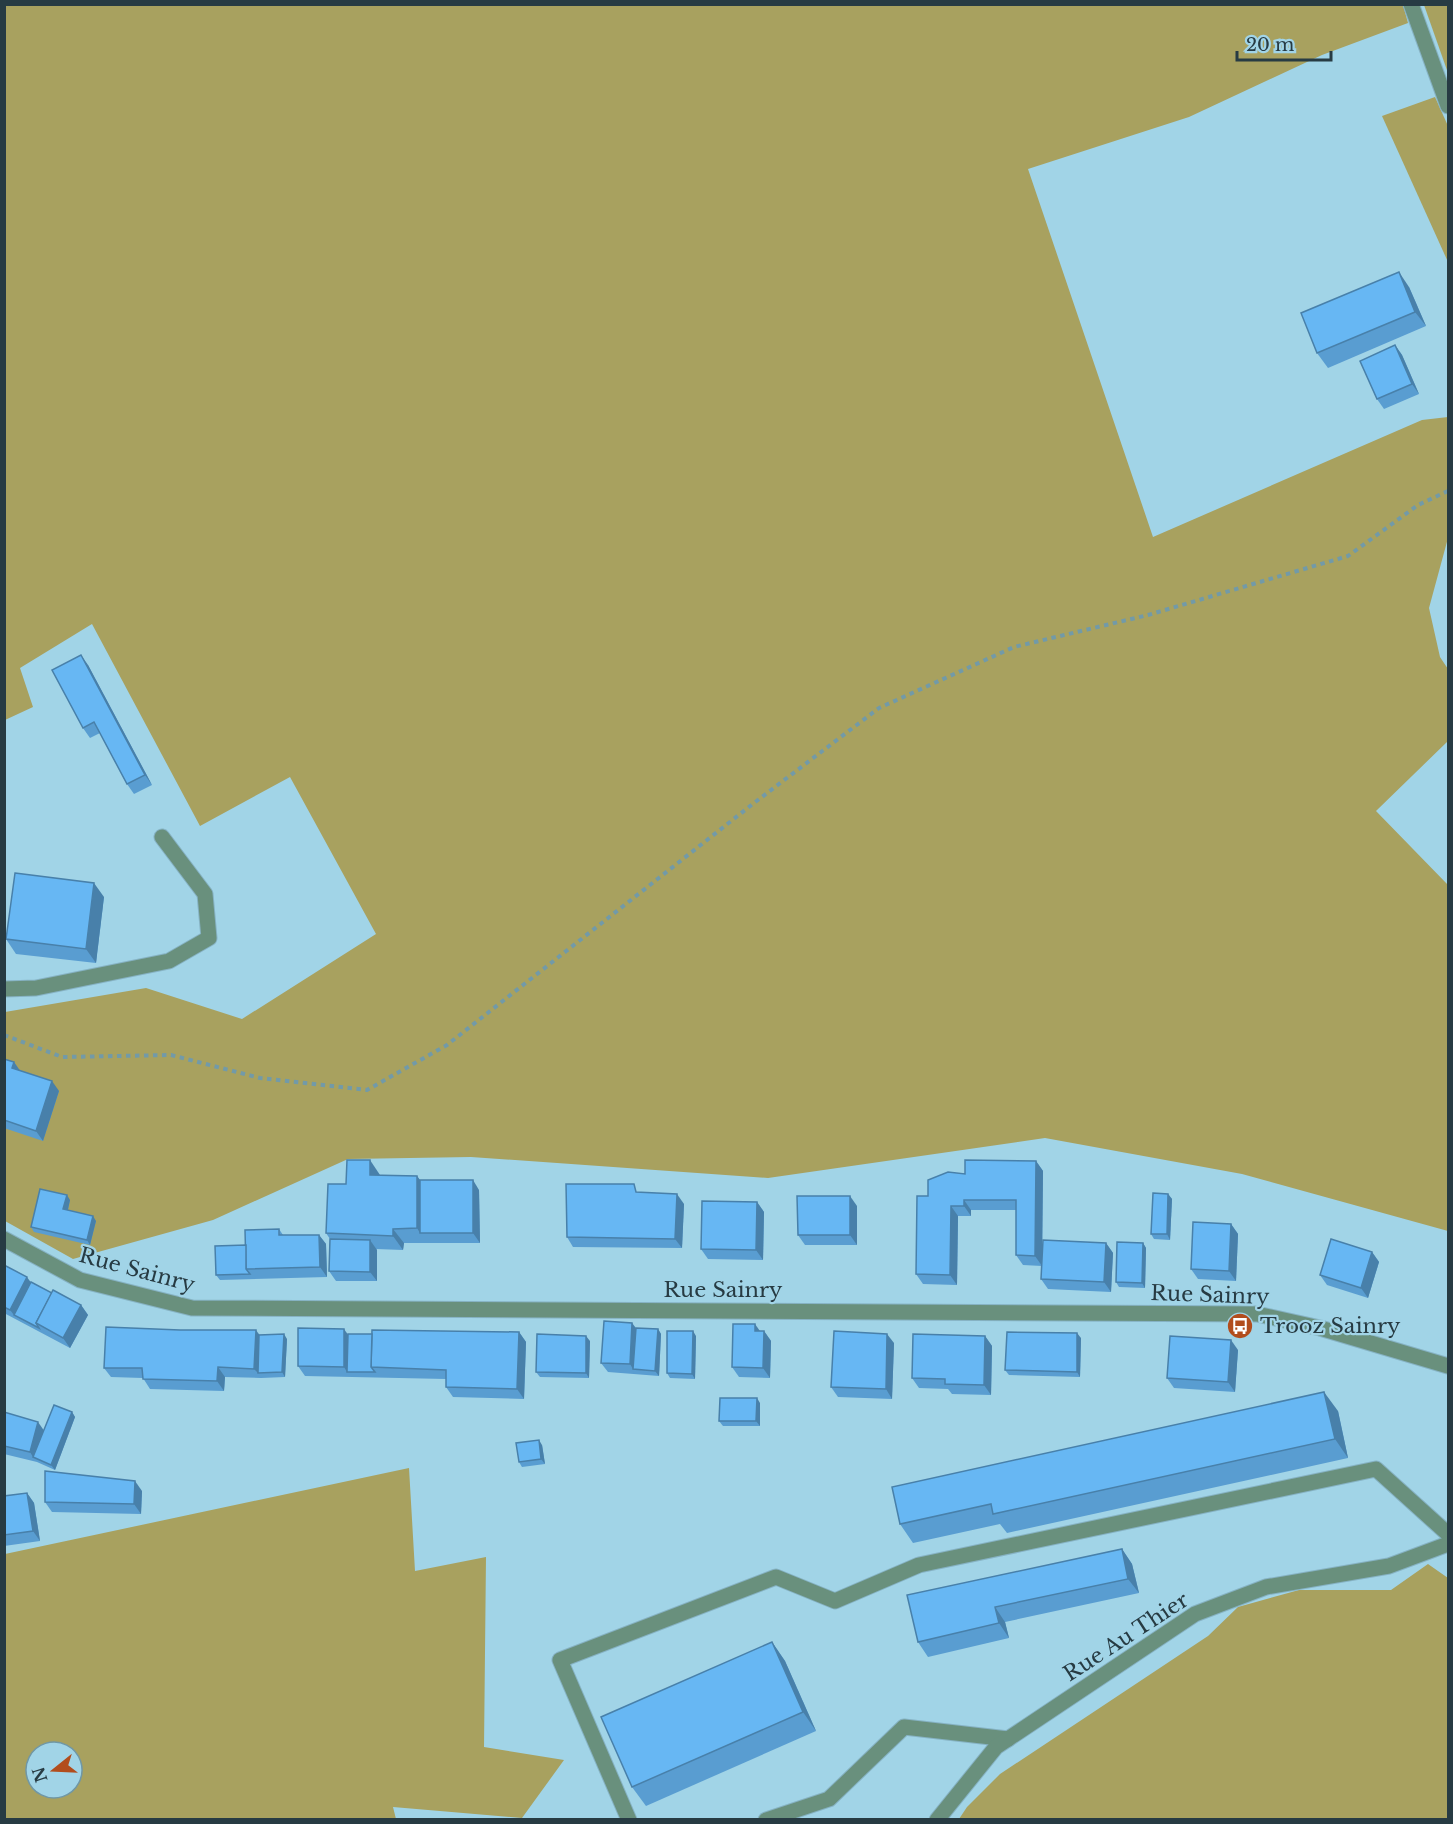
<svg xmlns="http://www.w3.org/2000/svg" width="1453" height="1824" font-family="'Libre Baskerville',serif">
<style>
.green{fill:#a8a15f;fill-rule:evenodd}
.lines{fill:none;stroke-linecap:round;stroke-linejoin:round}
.minor-casing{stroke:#86b2c3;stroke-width:17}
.path{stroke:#729aa8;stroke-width:4;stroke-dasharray:4.5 4.5;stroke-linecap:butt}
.minor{stroke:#69907d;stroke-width:15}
.wall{fill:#599dd1}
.shaded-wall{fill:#4880aa}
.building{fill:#67b7f3;stroke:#4880aa;stroke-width:1.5}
.labels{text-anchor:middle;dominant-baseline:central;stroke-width:4.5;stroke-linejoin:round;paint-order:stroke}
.street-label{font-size:21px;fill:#273b43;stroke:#a1d4e7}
.poi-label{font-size:21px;fill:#273b43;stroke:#a1d4e7;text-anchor:start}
</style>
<rect width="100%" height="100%" fill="#a1d4e7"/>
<!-- green -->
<g class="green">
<path d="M4 5H1403L1408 23 1322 55 1189 117 1028 169 1153 537 1422 420 1448 417V538L1429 608 1440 657 1448 669V741L1376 811 1448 885V1231L1242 1174 1045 1138 768 1178 471 1157 348 1159 213 1220 73 1259 5 1221V1012L146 988 242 1019 376 934 290 777 200 826 92 624 20 668 33 707 5 720Z"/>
<path d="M1424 5H1448V73Z"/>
<path d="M1435 97 1448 126V262L1382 116Z"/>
<path d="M409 1468 415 1571 486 1557 484 1747 564 1760 522 1818 393 1807 396 1819H5V1554ZM36 1752H72V1788H36Z"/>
<path d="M1428 1564 1448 1578V1819H959L967 1807 1000 1774 1208 1636 1238 1607 1299 1590H1391Z"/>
</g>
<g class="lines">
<!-- minor casing -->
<g class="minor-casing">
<g id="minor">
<path d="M1411 4 1448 106"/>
<path d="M4 989 36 988 169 961 209 938 205 894 162 837"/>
<path d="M4 1239 80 1280 192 1308 1257 1314 1320 1328 1448 1366"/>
<path d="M629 1820 560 1660 776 1577 835 1601 919 1565 1376 1469 1448 1534"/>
<path d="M766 1820 829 1799 904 1727 1008 1739"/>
<path d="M937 1820 996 1747 1195 1614 1266 1587 1389 1566 1448 1544"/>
</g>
</g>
<!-- path -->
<path class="path" d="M4 1035 62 1057 171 1055 260 1078 367 1090 447 1045 754 803 879 708 1014 647 1148 615 1348 556 1418 505 1448 491"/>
<!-- minor -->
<use href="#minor" class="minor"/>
</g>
<!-- wall -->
<g class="wall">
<path d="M1409 287 1426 326 1328 368 1317 353Z"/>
<path d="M1395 345 1402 355 1419 394 1384 409 1377 399Z"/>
<path d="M88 665 152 785 134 794 127 784 100 733 90 738 83 728Z"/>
<path d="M104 897 96 963 16 954 6 939Z"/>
<path d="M4 1059 14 1062 19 1070 59 1091 43 1141 4 1128Z"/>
<path d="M1036 1161 1043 1171 1042 1262 1106 1243 1113 1253 1111 1292 1048 1289 1041 1279 1042 1266 1023 1265 1016 1255V1210H971V1216H958L957 1285 923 1284 916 1274 928 1196 965 1174Z"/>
<path d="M380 1175 417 1176 420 1180 479 1190 480 1243H404L403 1250 376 1249 377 1250V1281H336L329 1271 330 1239 326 1233 346 1184Z"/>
<path d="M640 1192 684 1204 682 1248 573 1247 567 1237Z"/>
<path d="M1168 1194 1172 1199 1170 1240 1154 1239 1151 1234Z"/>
<path d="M70 1200 68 1210 96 1221 90 1245 34 1232 31 1227Z"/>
<path d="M757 1202 764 1212 763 1260 708 1259 701 1249Z"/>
<path d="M857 1206V1245H805L798 1235Z"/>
<path d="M1231 1224 1238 1234 1236 1281 1198 1279 1191 1269Z"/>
<path d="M279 1229 283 1235H319L326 1244 327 1277 220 1280 216 1275Z"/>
<path d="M1143 1243 1146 1248 1145 1288 1119 1287 1116 1282Z"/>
<path d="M1372 1252 1379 1262 1368 1298 1327 1285 1320 1275Z"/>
<path d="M4 1265 31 1282 52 1293 81 1305 88 1315 70 1348 4 1313Z"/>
<path d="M632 1323 636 1328 658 1329 661 1334 659 1376 608 1372 601 1363Z"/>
<path d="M759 1331H764L771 1341 770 1378 739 1377 732 1367Z"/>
<path d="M519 1332 526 1342 524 1399 453 1397 446 1387V1379L305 1376 298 1366 348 1334H372Z"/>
<path d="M259 1335 287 1339 285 1377 261 1378 225 1377 224 1391 150 1389 143 1378 111 1377 104 1368Z"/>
<path d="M696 1336 695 1379 670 1378 667 1373Z"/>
<path d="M985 1336 992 1346 991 1395 952 1394 948 1389 919 1388 912 1378Z"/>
<path d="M1081 1338 1080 1377 1009 1375 1005 1370Z"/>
<path d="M590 1341 589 1378 540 1377 536 1372Z"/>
<path d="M894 1343 892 1399 838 1397 831 1387Z"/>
<path d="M1238 1350 1235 1392 1174 1388 1167 1378Z"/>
<path d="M760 1403V1426H723L719 1421Z"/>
<path d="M1338 1411 1348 1458 1007 1533 1000 1524 913 1543 900 1524Z"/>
<path d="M4 1412 44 1430 72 1412 75 1417 55 1470 37 1462 4 1454Z"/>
<path d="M542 1445 545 1464 522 1467 519 1462Z"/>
<path d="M142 1491 141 1514 52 1512 45 1502Z"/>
<path d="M27 1493 34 1503 40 1541 4 1546V1496Z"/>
<path d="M1122 1549 1132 1564 1139 1593 1005 1622 1009 1638 928 1657 918 1642Z"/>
<path d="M772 1642 785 1661 816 1731 646 1806 632 1787Z"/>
</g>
<!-- shaded-wall -->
<g class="shaded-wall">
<path d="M1399 272 1409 287 1426 326 1415 312Z"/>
<path d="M1395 345 1402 355 1419 394 1412 384Z"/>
<path d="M81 655 88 665 152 785 145 775Z"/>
<path d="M94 883 104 897 96 963 86 949Z"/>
<path d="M14 1062 21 1072 12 1068Z"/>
<path d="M52 1081 59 1091 43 1141 36 1131Z"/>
<path d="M370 1160 380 1175H370Z"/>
<path d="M1036 1161 1043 1171 1042 1266 1035 1256Z"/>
<path d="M417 1176 427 1190 420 1233 417 1228Z"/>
<path d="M473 1180 479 1190 480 1243 473 1233Z"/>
<path d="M677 1194 684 1204 682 1248 675 1239Z"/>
<path d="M1168 1194 1172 1199 1170 1240 1167 1234Z"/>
<path d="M67 1195 70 1200 67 1214 63 1209Z"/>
<path d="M850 1196 857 1206V1245L850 1235Z"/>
<path d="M964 1200 971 1210V1216L964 1206Z"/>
<path d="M757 1202 764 1212 763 1260 756 1250Z"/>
<path d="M951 1206 958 1216 957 1285 950 1275Z"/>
<path d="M93 1216 96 1221 90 1245 87 1240Z"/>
<path d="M1231 1224 1238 1234 1236 1281 1229 1271Z"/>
<path d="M393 1229 404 1243 403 1250 393 1236Z"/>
<path d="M319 1235 326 1244 327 1277 320 1267Z"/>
<path d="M370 1240 377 1250V1281L370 1272Z"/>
<path d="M1106 1243 1113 1253 1111 1292 1104 1282Z"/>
<path d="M1143 1243 1146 1248 1145 1288 1142 1283Z"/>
<path d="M1372 1252 1379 1262 1368 1298 1361 1288Z"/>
<path d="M27 1277 34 1287 14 1315 10 1310Z"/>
<path d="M81 1305 88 1315 70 1348 63 1338Z"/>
<path d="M632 1323 639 1333 633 1369 630 1364Z"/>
<path d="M755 1324 762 1334 755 1331Z"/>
<path d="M344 1329 351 1339 347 1372 344 1367Z"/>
<path d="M658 1329 661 1334 659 1376 655 1371Z"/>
<path d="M256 1330 263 1340 258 1373 254 1369Z"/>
<path d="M693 1331 696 1336 695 1379 692 1374Z"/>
<path d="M764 1331 771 1341 770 1378 763 1368Z"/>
<path d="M519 1332 526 1342 524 1399 517 1389Z"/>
<path d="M1077 1333 1081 1338 1080 1377 1077 1372Z"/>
<path d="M284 1334 287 1339 285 1377 282 1372Z"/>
<path d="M887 1334 894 1343 892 1399 886 1389Z"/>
<path d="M586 1336 590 1341 589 1378 586 1373Z"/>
<path d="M985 1336 992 1346 991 1395 984 1385Z"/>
<path d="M1231 1340 1238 1350 1235 1392 1228 1382Z"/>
<path d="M218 1367 225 1377 224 1391 217 1381Z"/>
<path d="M1324 1392 1338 1411 1348 1458 1335 1439Z"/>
<path d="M757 1398 760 1403V1426L756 1421Z"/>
<path d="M72 1412 75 1417 55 1470 51 1465Z"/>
<path d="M38 1422 45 1432 33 1457 30 1452Z"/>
<path d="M539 1440 542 1445 545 1464 541 1459Z"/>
<path d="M135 1481 142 1491 141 1514 134 1504Z"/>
<path d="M27 1493 34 1503 40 1541 33 1531Z"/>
<path d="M1122 1549 1132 1564 1139 1593 1128 1579Z"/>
<path d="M995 1607 1005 1622 1009 1638 999 1623Z"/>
<path d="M772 1642 785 1661 816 1731 803 1712Z"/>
</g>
<!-- building -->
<g class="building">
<path d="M1399 272 1415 312 1317 353 1301 313Z"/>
<path d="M1395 345 1412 384 1377 399 1360 361Z"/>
<path d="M81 655 145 775 127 784 94 722 83 728 52 670Z"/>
<path d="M15 873 94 883 86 949 6 939Z"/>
<path d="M4 1059 14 1062 12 1068 52 1081 36 1131 4 1120Z"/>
<path d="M347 1160H370V1175L417 1176V1228L393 1229V1236L326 1233 328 1184H346Z"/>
<path d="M965 1160 1036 1161 1035 1256 1016 1255V1200H964V1206H951L950 1275 916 1274 917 1196H928V1180L948 1172 965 1174Z"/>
<rect x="420" y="1180" width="53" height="53"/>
<path d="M566 1184H634L636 1192 677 1194 675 1239 567 1237Z"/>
<path d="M40 1189 67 1195 63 1209 93 1216 87 1240 31 1227Z"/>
<path d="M1153 1193 1168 1194 1167 1234H1151Z"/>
<path d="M797 1196H850V1235H798Z"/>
<path d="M702 1201 757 1202 756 1250 701 1249Z"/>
<path d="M1193 1222 1231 1224 1229 1271 1191 1269Z"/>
<path d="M279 1229V1235H319L320 1267 246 1269 245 1230Z"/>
<path d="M330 1239 370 1240V1272L329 1271Z"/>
<path d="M1331 1239 1372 1252 1361 1288 1320 1275Z"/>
<path d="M1043 1240 1106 1243 1104 1282 1041 1279Z"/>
<path d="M1117 1242 1143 1243 1142 1283 1116 1282Z"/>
<path d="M246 1245V1269L250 1274 216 1275 215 1246Z"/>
<path d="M4 1265 27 1277 10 1310 4 1307Z"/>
<path d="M31 1282 52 1293 36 1323 39 1328 14 1315Z"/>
<path d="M53 1290 81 1305 63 1338 36 1323Z"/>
<path d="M604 1321 632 1323 630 1364 601 1363Z"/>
<path d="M733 1324H755V1331H764L763 1368 732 1367Z"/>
<path d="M106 1327 180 1330H256L254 1369 218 1367 217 1381 143 1379 142 1368H104Z"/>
<path d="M298 1328 344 1329V1367L298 1366Z"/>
<path d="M636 1328 658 1329 655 1371 633 1369Z"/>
<path d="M372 1330 519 1332 517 1389 446 1387V1370L371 1367Z"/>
<path d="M667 1331H693L692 1374 667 1373Z"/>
<path d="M834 1331 887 1334 886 1389 831 1387Z"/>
<path d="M1007 1332 1077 1333V1372L1005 1370Z"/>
<path d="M284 1334 282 1372 258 1373 259 1335Z"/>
<path d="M348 1334H372L371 1367 375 1372H347Z"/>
<path d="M537 1334 586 1336V1373L536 1372Z"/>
<path d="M913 1334 985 1336 984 1385 945 1384V1379L912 1378Z"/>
<path d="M1170 1336 1231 1340 1228 1382 1167 1378Z"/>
<path d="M1324 1392 1335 1439 993 1514 991 1504 900 1524 892 1487Z"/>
<path d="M720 1398H757L756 1421H719Z"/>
<path d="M54 1405 72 1412 51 1465 33 1457Z"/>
<path d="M4 1412 38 1422 30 1452 4 1446Z"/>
<path d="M539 1440 541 1459 519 1462 516 1443Z"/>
<path d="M45 1471 135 1481 134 1504 45 1502Z"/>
<path d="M27 1493 33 1531 4 1535V1496Z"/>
<path d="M1122 1549 1128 1579 995 1607 999 1623 918 1642 907 1595Z"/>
<path d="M772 1642 803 1712 632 1787 601 1717Z"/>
</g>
<!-- icons -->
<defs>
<g id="bus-disc" transform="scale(1.35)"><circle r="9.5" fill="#b24d1d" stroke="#a1d4e7"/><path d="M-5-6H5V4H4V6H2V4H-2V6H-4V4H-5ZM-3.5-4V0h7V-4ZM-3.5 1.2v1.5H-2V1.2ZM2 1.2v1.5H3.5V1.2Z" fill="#fff"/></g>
</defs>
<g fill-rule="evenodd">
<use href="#bus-disc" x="1240" y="1326"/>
</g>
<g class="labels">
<!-- street labels -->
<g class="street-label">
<text transform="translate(137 1270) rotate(15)">Rue Sainry</text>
<text x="723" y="1290">Rue Sainry</text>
<text transform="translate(1210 1295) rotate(2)">Rue Sainry</text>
<text transform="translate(1126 1637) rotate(-33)">Rue Au Thier</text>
</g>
<!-- poi labels -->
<g class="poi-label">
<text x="1260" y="1326">Trooz Sainry</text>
</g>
</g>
<!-- border -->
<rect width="1453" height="1824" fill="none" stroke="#273b43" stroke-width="12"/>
<!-- north arrow -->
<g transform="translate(54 1770) rotate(252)"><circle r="28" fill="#a1d4e7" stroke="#7097a5" stroke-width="1.5"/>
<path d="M0-4.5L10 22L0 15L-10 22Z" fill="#b24d1d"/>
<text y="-9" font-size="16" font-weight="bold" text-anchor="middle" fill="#273b43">N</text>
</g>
<!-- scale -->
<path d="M1237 51v9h94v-9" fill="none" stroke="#273b43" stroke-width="3"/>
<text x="1246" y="51" font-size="18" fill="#273b43" stroke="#a1d4e7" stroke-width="4.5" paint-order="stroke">20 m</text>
</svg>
